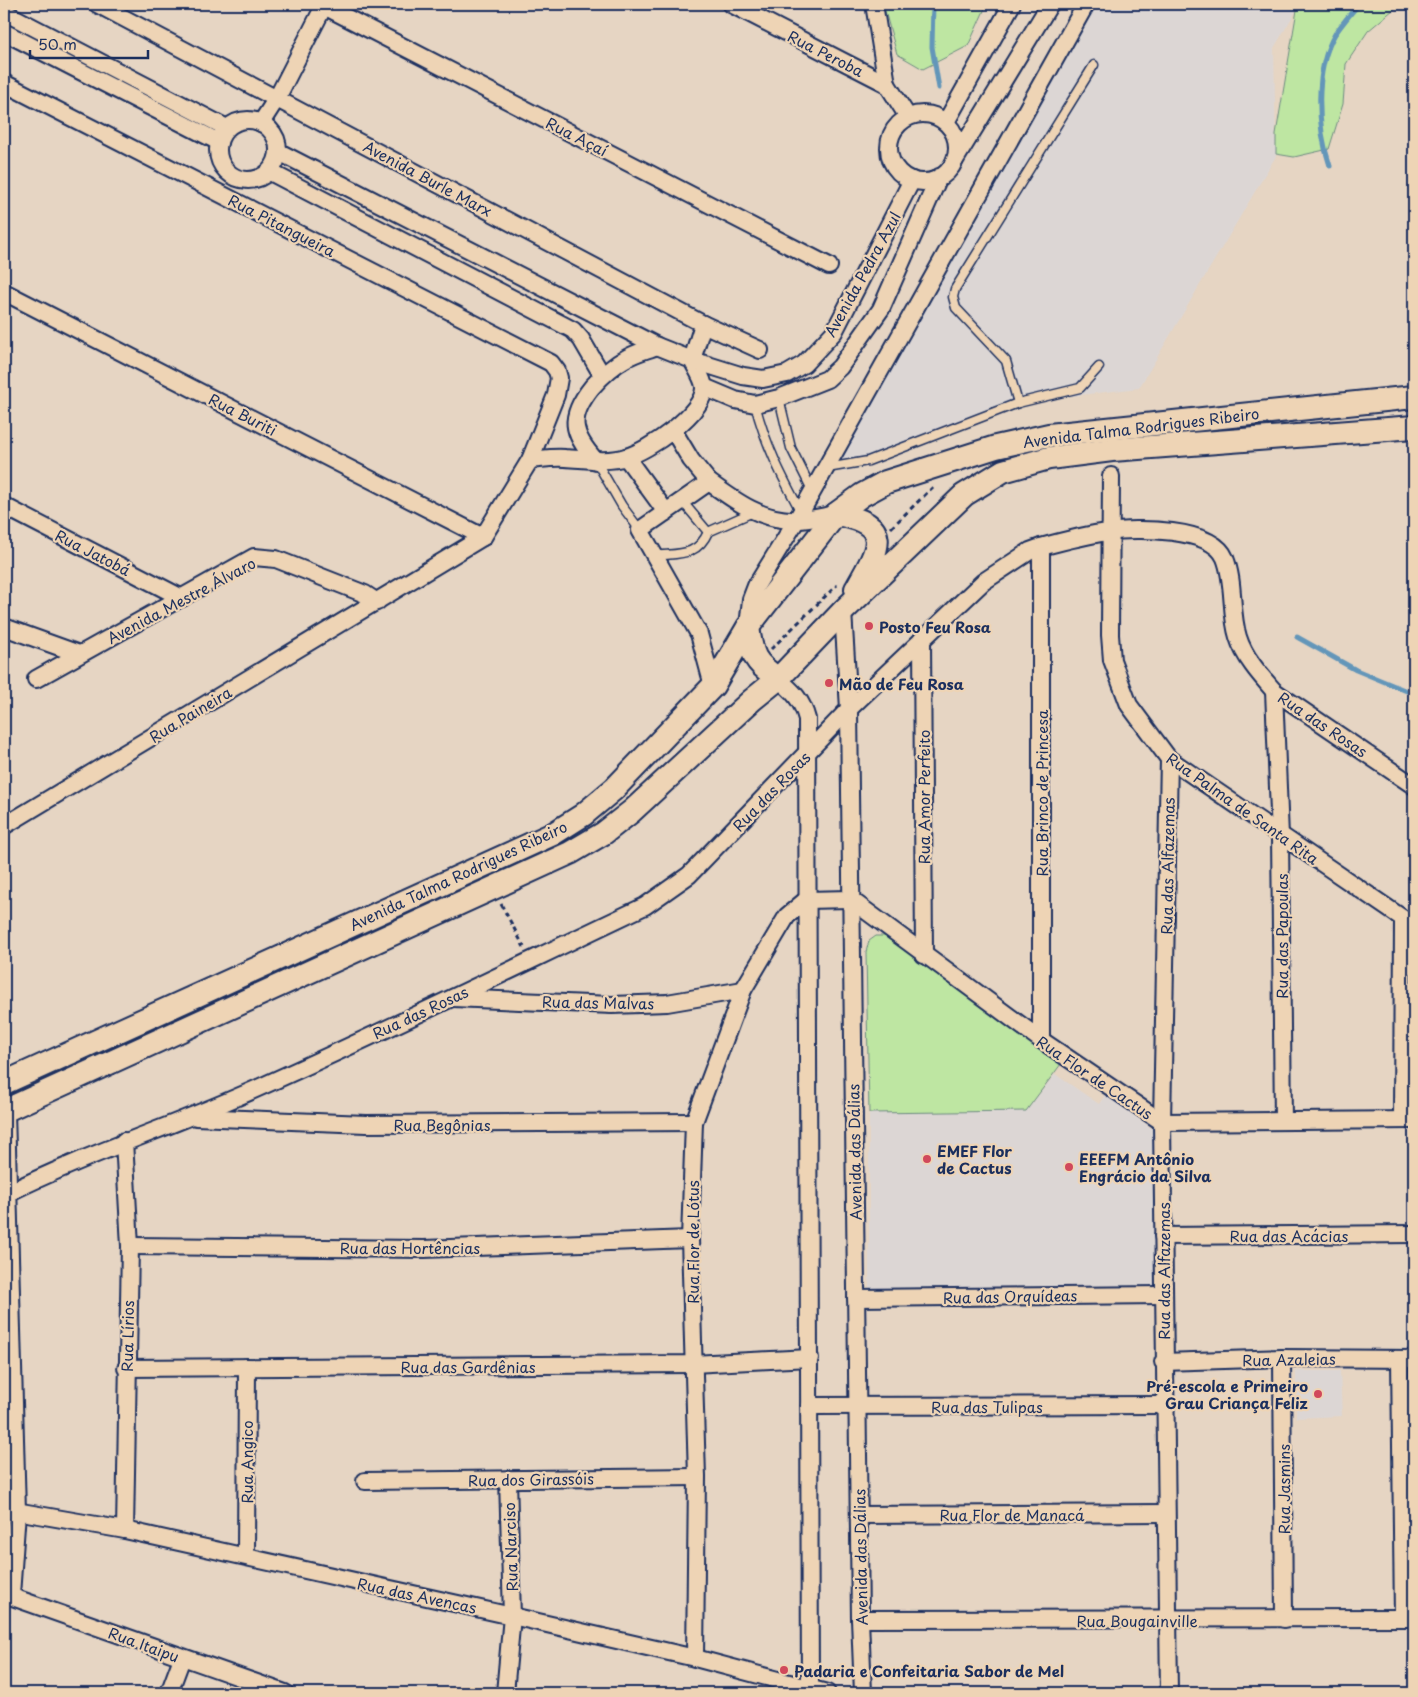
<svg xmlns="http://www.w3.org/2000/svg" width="1418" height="1697" font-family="'Playpen Sans',sans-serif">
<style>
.built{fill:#dcd6d4}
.green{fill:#bee6a2;stroke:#6c8a80}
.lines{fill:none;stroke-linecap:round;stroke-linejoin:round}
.stream{stroke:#6496b9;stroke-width:5}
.service-casing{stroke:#1b2f5e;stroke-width:11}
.minor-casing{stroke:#1b2f5e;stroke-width:20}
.secondary-casing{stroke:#1b2f5e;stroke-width:26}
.path{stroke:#1b2f5e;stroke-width:3;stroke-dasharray:5 4;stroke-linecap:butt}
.service{stroke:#eed4b5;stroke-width:8}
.minor{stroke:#eed4b5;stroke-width:16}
.secondary{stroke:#eed4b5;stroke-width:22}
.poi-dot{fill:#d1495b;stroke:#eed4b5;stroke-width:2}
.labels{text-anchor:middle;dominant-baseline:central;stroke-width:4.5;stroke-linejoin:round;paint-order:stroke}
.street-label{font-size:15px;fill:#1b2f5e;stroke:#eed4b5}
.poi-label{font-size:15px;font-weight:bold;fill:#1b2f5e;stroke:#eed4b5;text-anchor:start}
</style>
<rect width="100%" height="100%" fill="#e6d5c3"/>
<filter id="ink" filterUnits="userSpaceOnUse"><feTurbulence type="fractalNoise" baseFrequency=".02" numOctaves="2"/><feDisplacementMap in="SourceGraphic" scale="10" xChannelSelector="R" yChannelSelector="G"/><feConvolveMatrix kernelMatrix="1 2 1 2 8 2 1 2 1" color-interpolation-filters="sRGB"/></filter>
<g filter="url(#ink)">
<!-- built -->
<g class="built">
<path d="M1090 4H1300L1274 48 1276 156 1139 388 1030 401 844 472 833 460Z"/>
<path d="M1055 1074 1099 1104 1105 1095 1153 1129 1154 1285 869 1288V1113L1026 1111Z"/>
<path d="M1296 1371H1340L1342 1416 1296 1418Z"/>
</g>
<!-- green -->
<g class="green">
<path d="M883 4H987L968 46 923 69 897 54Z"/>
<path d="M1298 4H1400L1368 31 1346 64 1343 104 1329 149 1294 157 1276 154V134Z"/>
<path d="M876 936H886L1061 1064 1026 1111 869 1113 866 952 869 941Z"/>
</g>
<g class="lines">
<!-- stream -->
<g class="stream">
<path d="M933 4 932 47 939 88"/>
<path d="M1330 166C1317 128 1314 70 1335 34 1342 24 1351 13 1359 4"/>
<path d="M1297 637 1356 670 1414 694"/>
</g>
<!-- service casing -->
<g class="service-casing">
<g id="service">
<path d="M779 398 791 448 812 490"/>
<path d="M1018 403 1006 361 956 308 953 297 955 289 1094 65"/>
<path d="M755 404C765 444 782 477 801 512"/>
<path d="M596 461 622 506 640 530"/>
<path d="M827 468 868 461 1018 403 1080 388 1099 367"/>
<path d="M682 501 708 532"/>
<path d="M655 556C679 553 697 557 708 532L753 512"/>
</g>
</g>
<!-- minor casing -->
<g class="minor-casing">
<g id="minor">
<path d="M97 4 703 324 760 350"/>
<path d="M731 4 887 84 908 117"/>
<path d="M874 4 887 84"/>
<path d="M324 6 829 266"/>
<path d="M4 12 227 128"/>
<path d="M4 32 219 142"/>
<path d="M4 83 551 363 557 371 559 378 556 395 530 460 483 537 4 826"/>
<circle cx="923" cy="148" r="34"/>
<circle cx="248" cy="150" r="30"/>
<path d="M946 122 1012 4"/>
<path d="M261 123 277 98 325 4"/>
<path d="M279 152 657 346 692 360C695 367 704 379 704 388 704 413 648 451 626 457 606 463 586 459 565 458 554 457 542 459 530 460"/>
<path d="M955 160 1050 4"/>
<path d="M270 172 573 330 581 339 602 375"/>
<path d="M4 292 483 537"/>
<path d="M703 324 692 360 743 376 763 379 787 374 804 364 834 332 912 180"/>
<path d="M704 387 735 400 755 404 779 398 827 379 840 367 881 309 939 177"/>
<path d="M673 430 691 460 709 482"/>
<path d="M626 457 666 512"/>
<path d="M596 461C571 433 568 417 592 387 602 376 612 366 625 359 634 353 647 350 657 346"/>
<path d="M1111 476 1110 635 1112 660 1129 705 1169 759 1414 926"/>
<path d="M4 506 182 598"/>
<path d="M843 611 849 709 860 1619 863 1693"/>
<path d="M4 627 79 654"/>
<path d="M748 627 751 599 756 586 796 521 1086 4"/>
<path d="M922 639 924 955"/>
<path d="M36 679 254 557 276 559 365 594 377 602"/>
<path d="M778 679C793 691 802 700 807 719L810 1693"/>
<path d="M713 686 699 634 640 530 709 482C735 501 763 522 798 520 810 520 824 516 836 514"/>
<path d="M1274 691 1280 836 1283 1121"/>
<path d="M850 899 1041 1040 1162 1122 1414 1120"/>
<path d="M453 998 612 1005 667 1003 743 990"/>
<path d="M1041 1040V547"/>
<path d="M6 1111 17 1512 11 1595"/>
<path d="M196 1117 366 1124 694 1122"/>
<path d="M1402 1120 1403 919"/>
<path d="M124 1141 130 1246 125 1530"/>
<path d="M4 1195C86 1154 174 1126 258 1088 388 1030 516 967 645 906L689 875 849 709 983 582 1030 551 1041 547C1063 541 1085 535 1108 532 1136 528 1212 527 1225 558 1235 583 1230 612 1238 637 1244 657 1260 675 1274 691L1414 786"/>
<path d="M1163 1236 1414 1234"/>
<path d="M130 1246 424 1249 690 1239"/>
<path d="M856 1298 1163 1295"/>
<path d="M1282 1358 1284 1619"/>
<path d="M1400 1359 1403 1618"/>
<path d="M1163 1362 1282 1358 1414 1359"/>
<path d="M126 1368 692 1364 810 1358"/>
<path d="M809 1406 1164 1405"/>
<path d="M365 1481 697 1477"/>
<path d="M4 1509 125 1530 512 1616 695 1658 827 1693"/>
<path d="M859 1515 1165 1513"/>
<path d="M246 1556 247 1367"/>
<path d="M4 1594 285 1693"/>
<path d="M860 1619 1414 1618"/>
<path d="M695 1658 697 1477 690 1239 694 1122 743 990 787 916 806 900 850 899"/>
<path d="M169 1693 182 1658"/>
<path d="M505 1693 512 1616 508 1479"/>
<path d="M1169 1693 1162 1122 1169 759"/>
</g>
</g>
<!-- secondary casing -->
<g class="secondary-casing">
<g id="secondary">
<path d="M836 514C895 524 879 549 856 589"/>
<path d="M748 627C752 656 754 662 778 679"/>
<path d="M4 1083 553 834 583 815 614 789 713 686 748 627 836 514 862 495 886 482 996 447 1049 435 1414 397"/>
<path d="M4 1111 570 853 604 833 632 811 752 700 778 679 843 611 964 495 1003 471 1049 458 1112 450 1414 427"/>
</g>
</g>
<!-- path -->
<g class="path">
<path d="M891 528 933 487"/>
<path d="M771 649 837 585"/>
<path d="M501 904 524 947"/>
</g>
<!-- service -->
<use href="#service" class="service"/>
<!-- minor -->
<use href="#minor" class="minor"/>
<!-- secondary -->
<use href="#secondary" class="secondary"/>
</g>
</g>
<!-- markers -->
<g class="poi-dot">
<circle cx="869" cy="626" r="5"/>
<circle cx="829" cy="683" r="5"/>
<circle cx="927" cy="1159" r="5"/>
<circle cx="1069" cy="1167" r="5"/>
<circle cx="1318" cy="1394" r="5"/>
<circle cx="784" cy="1670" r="5"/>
</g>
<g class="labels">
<!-- street labels -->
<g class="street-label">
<text transform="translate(826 53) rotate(27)">Rua Peroba</text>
<text transform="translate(577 136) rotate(27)">Rua Açaí</text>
<text transform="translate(428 178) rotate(28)">Avenida Burle Marx</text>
<text transform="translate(282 225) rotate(27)">Rua Pitangueira</text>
<text transform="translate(862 274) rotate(-61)">Avenida Pedra Azul</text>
<text transform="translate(243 414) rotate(27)">Rua Buriti</text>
<text transform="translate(1141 427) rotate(-7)">Avenida Talma Rodrigues Ribeiro</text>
<text transform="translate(93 552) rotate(27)">Rua Jatobá</text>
<text transform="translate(181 600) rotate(-28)">Avenida Mestre Álvaro</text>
<text transform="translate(190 714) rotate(-31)">Rua Paineira</text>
<text transform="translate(1323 724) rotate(34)">Rua das Rosas</text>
<text transform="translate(771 791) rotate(-46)">Rua das Rosas</text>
<text transform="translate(1041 793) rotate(-90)">Rua Brinco de Princesa</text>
<text transform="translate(923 797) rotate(-90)">Rua Amor Perfeito</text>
<text transform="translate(1243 808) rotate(35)">Rua Palma de Santa Rita</text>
<text transform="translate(1167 866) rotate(-89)">Rua das Alfazemas</text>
<text transform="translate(458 875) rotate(-25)">Avenida Talma Rodrigues Ribeiro</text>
<text transform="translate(1281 936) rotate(-90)">Rua das Papoulas</text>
<text transform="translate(598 1002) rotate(1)">Rua das Malvas</text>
<text transform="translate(420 1012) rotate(-25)">Rua das Rosas</text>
<text transform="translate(1095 1077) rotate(34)">Rua Flor de Cactus</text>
<text x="442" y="1124">Rua Begônias</text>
<text transform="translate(854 1152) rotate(-91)">Avenida das Dálias</text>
<text x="1289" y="1235">Rua das Acácias</text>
<text transform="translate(692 1242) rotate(-90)">Rua Flor de Lótus</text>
<text x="410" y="1247">Rua das Hortências</text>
<text transform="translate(1163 1271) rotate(-90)">Rua das Alfazemas</text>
<text transform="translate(1010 1296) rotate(-1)">Rua das Orquídeas</text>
<text transform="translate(127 1336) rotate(-89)">Rua Lírios</text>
<text transform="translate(1289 1359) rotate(-1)">Rua Azaleias</text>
<text x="468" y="1366">Rua das Gardênias</text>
<text x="987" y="1406">Rua das Tulipas</text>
<text transform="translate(246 1462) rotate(-90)">Rua Angico</text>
<text transform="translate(531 1479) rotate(-1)">Rua dos Girassóis</text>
<text transform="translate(1283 1489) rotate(-90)">Rua Jasmins</text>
<text x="1012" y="1514">Rua Flor de Manacá</text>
<text transform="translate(510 1547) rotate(-92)">Rua Narciso</text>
<text transform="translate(860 1557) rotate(-91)">Avenida das Dálias</text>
<text transform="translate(417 1595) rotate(12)">Rua das Avencas</text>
<text x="1137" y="1620">Rua Bougainville</text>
<text transform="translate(144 1644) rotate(20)">Rua Itaipu</text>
</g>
<!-- poi labels -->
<g class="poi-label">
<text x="879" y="626">Posto Feu Rosa</text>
<text x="839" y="683">Mão de Feu Rosa</text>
<text x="937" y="1150">EMEF Flor<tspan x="937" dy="17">de Cactus</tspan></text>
<text x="1079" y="1158">EEEFM Antônio<tspan x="1079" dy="17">Engrácio da Silva</tspan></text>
<text x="1308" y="1385" text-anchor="end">Pré-escola e Primeiro<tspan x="1308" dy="17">Grau Criança Feliz</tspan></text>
<text x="794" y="1670">Padaria e Confeitaria Sabor de Mel</text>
</g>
</g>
<!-- margin -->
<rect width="1418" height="1697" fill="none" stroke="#eed4b5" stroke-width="20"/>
<rect x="10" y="10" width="1398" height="1677" fill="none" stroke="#1b2f5e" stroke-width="2" filter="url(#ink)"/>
<!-- scale -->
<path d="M30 50v8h118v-8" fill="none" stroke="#1b2f5e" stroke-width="2.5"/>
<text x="38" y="50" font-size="15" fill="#1b2f5e" stroke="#eed4b5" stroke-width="4" paint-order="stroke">50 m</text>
</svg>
